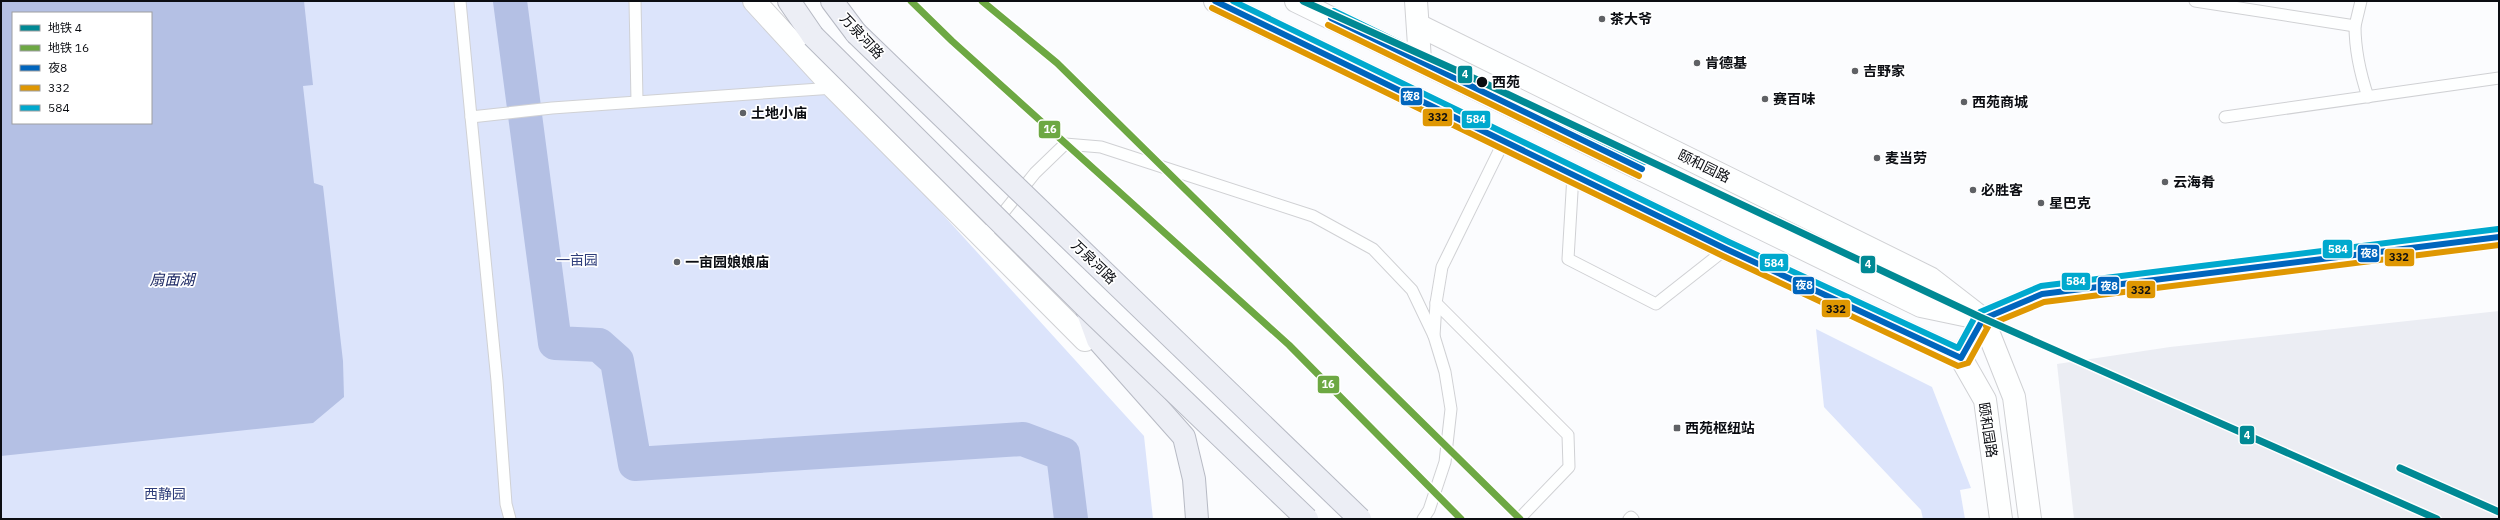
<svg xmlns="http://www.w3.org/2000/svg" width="2500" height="520" font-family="'IBM Plex Sans','Noto Sans SC',sans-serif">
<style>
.built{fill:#ebedf3}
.green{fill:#dce4fb;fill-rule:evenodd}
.water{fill:#b4c0e4;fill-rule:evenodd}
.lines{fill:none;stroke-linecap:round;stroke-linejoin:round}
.river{stroke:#b4c0e4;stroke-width:34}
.service-casing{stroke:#d0d1d4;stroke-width:13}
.tertiary-casing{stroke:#d0d1d4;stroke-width:24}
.secondary-casing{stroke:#d0d1d4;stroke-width:24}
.trunk-casing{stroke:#b7bac4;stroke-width:24}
.service{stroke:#feffff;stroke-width:11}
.tertiary{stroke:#feffff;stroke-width:22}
.secondary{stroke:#feffff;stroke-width:22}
.trunk{stroke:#eceef5;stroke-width:22}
.trunk-bridge-casing{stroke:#b7bac4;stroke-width:24;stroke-linecap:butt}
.trunk-bridge{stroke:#eceef5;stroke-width:22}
.bus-1-casing{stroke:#fff;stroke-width:9}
.bus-2-casing{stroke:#fff;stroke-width:9}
.bus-3-casing{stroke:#fff;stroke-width:9}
.bus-1{stroke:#0065bd;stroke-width:6}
.bus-2{stroke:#df9702;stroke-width:6}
.bus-3{stroke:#00a9ce;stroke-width:6}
.metro-1-casing{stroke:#fff;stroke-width:10}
.metro-2-casing{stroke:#fff;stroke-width:10}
.metro-1{stroke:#008994;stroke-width:7}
.metro-2{stroke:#6da843;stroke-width:7}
.poi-dot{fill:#5f6165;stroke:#fff;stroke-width:1.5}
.stop-dot{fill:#0b0d12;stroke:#fff;stroke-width:1.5}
.labels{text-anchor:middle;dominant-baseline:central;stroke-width:3.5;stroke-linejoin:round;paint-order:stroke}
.poi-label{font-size:14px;font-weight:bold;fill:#0b0d12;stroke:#fff;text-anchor:start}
.street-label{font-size:14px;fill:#0b0d12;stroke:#fff}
.stop-label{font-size:14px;font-weight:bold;fill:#0b0d12;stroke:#fff;text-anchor:start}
.park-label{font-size:14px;fill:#2e3d7a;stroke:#fff}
.water-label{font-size:15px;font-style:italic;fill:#1d2964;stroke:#fff}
.line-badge{stroke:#fff;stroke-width:1.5}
.badge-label{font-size:11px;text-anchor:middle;font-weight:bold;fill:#fff}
.pale-badge-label{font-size:11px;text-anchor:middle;font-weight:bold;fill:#111}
</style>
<rect width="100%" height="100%" fill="#fbfcfe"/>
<!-- built -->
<path class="built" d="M2499 311V519H2074L2057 364 2170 347Z"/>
<!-- green -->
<g class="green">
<path d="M1 1H749L1144 436 1153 519H1ZM13 13H151V123H13Z"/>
<path d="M1816 329 1932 387 1971 488 1960 490 1965 519H1923L1921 510 1824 407Z"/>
</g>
<!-- water -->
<path class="water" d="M1 1H304L313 85 303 86 314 183 323 186 343 361 344 397 313 423 1 456ZM13 13H151V123H13Z"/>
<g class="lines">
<!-- river -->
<path class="river" d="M510 1 555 343 599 345 617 361 635 464 1023 439 1063 454 1071 519"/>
<!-- service casing -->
<g class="service-casing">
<g id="service">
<path d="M460 1 471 117 552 108 834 88"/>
<path d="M635 1 637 101"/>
<path d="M2195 1 2355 26 2361 1"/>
<path d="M2355 26C2355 51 2360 73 2368 97"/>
<path d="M471 117 497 381 506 504 510 519"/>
<path d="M2225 117 2499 78"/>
<path d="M1573 175 1568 259 1656 304 1726 249"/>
<path d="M983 238 1035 173 1065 144 1101 147 1313 216 1373 249 1412 290 1434 336"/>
<path d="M1436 303 1568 435 1569 467 1519 519"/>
<path d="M1423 519 1429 510 1445 462 1451 409 1445 372 1434 336 1436 303 1442 267 1503 143"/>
<path d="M1629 519 1631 517 1633 519"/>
</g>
</g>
<!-- tertiary casing -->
<g class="tertiary-casing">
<g id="tertiary">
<path d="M754 1 834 88 1085 340"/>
<path d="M1416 1 1420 60"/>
<path d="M1418 25 1930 278 1983 319"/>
<path d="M1983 319 2042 294 2499 237"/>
<path d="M1961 358 1983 319"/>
</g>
</g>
<!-- secondary casing -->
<g class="secondary-casing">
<g id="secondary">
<path d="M1215 1 1726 249 1961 358 1985 400 2001 519"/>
<path d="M1296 1 1921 306 1983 319 2014 397 2030 519"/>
</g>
</g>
<!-- trunk casing -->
<g class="trunk-casing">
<g id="trunk">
<path d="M789 1 813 36"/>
<path d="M832 1 856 33"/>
<path d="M1086 307 1098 340 1184 437 1194 479 1197 519"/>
</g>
</g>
<!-- service -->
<use href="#service" class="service"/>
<!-- tertiary -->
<use href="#tertiary" class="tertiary"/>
<!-- secondary -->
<use href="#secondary" class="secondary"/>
<!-- trunk -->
<use href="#trunk" class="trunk"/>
<!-- trunk-bridge casing -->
<g class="trunk-bridge-casing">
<g id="trunk-bridge">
<path d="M856 33 1360 519"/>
<path d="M813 36 1086 307 1307 519"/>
</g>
</g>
<!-- trunk-bridge -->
<use href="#trunk-bridge" class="trunk-bridge"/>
<!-- bus-1 casing -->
<g class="bus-1-casing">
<g id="bus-1">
<path d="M1215 1 1726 249 1961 358 1983 319"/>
<path d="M1331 18 1642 169"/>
<path d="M1983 319 2042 294 2499 237"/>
</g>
</g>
<!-- bus-2 casing -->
<g class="bus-2-casing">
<g id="bus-2">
<path d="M1212 8 1723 256 1958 366 1968 363 1990 323"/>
<path d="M1328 25 1639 176"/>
<path d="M1986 326 2044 302 2499 245"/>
</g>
</g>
<!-- bus-3 casing -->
<g class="bus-3-casing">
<g id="bus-3">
<path d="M1233 1 1729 242 1958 348 1976 315"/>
<path d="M1334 11 1645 162"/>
<path d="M1980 312 2041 286 2498 229"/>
</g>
</g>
<!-- bus-1 -->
<use href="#bus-1" class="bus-1"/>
<!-- bus-2 -->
<use href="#bus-2" class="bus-2"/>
<!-- bus-3 -->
<use href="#bus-3" class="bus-3"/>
<!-- metro-1 casing -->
<g class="metro-1-casing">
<g id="metro-1">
<path d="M1303 1 1482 82 1980 317 2437 519"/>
<path d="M2400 468 2499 512"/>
</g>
</g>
<!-- metro-2 casing -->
<g class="metro-2-casing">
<g id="metro-2">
<path d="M911 1 952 41 1289 345 1461 519"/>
<path d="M982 1 1057 63 1520 519"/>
</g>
</g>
<!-- metro-1 -->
<use href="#metro-1" class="metro-1"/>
<!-- metro-2 -->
<use href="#metro-2" class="metro-2"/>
</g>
<!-- markers -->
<g class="poi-dot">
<circle cx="1602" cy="19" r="4"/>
<circle cx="1697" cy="63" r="4"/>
<circle cx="1855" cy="71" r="4"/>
<circle cx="1765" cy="99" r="4"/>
<circle cx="1964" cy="102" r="4"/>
<circle cx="743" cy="113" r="4"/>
<circle cx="1877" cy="158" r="4"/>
<circle cx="2165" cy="182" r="4"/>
<circle cx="1973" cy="190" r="4"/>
<circle cx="2041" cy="203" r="4"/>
<circle cx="677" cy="262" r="4"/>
<rect x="1673" y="424" width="8" height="8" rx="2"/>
</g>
<circle class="stop-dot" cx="1482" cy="82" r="6"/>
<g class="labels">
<!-- poi labels -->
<g class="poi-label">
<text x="1610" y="19">茶大爷</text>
<text x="1705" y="63">肯德基</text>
<text x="1863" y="71">吉野家</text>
<text x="1773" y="99">赛百味</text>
<text x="1972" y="102">西苑商城</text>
<text x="751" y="113">土地小庙</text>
<text x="1885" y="158">麦当劳</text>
<text x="2173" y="182">云海肴</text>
<text x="1981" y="190">必胜客</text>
<text x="2049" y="203">星巴克</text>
<text x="685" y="262">一亩园娘娘庙</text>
<text x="1685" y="428">西苑枢纽站</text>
</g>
<!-- street labels -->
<g class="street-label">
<text transform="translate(862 36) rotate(47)">万泉河路</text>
<text transform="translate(1704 166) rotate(26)">颐和园路</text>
<text transform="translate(1094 262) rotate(44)">万泉河路</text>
<text transform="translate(1988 430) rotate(81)">颐和园路</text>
</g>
<!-- stop labels -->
<g class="stop-label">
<text x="1492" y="82">西苑</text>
</g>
<!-- park labels -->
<g class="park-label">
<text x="577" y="260">一亩园</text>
<text x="165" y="494">西静园</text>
</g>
<!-- water labels -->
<g class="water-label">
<text x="172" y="279">扇面湖</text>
</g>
</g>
<g class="line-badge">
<rect x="1457" y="65" width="16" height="19" rx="4" fill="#008994"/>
<rect x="1400" y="87" width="23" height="19" rx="4" fill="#0065bd"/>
<rect x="1422" y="108" width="31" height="19" rx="4" fill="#df9702"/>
<rect x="1461" y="110" width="30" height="19" rx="4" fill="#00a9ce"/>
<rect x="1038" y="120" width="23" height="19" rx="4" fill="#6da843"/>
<rect x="2322" y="239" width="31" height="20" rx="4" fill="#00a9ce"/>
<rect x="2357" y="244" width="23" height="19" rx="4" fill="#0065bd"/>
<rect x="2384" y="248" width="31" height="19" rx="4" fill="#df9702"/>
<rect x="1759" y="253" width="30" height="19" rx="4" fill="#00a9ce"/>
<rect x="1860" y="255" width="16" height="19" rx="4" fill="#008994"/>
<rect x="2061" y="272" width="30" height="19" rx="4" fill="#00a9ce"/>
<rect x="1792" y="276" width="23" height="19" rx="4" fill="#0065bd"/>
<rect x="2097" y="276" width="23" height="19" rx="4" fill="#0065bd"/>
<rect x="2126" y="280" width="30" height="19" rx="4" fill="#df9702"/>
<rect x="1821" y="299" width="30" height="19" rx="4" fill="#df9702"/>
<rect x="1317" y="375" width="23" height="19" rx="4" fill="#6da843"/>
<rect x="2239" y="425" width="16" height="20" rx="4" fill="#008994"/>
</g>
<g class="badge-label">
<text x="1465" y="78">4</text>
<text x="1411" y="100">夜8</text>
<text x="1476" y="123">584</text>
<text x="1050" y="133">16</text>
<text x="2338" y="253">584</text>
<text x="2369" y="257">夜8</text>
<text x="1774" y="267">584</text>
<text x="1868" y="268">4</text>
<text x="2076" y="285">584</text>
<text x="1804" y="289">夜8</text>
<text x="2109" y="290">夜8</text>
<text x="1328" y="388">16</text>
<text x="2247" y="439">4</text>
</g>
<g class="pale-badge-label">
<text x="1438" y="121">332</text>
<text x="2399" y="261">332</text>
<text x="2141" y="294">332</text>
<text x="1836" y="313">332</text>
</g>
<!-- border -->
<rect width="2500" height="520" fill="none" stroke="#0b0d12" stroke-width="4"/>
<!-- legend -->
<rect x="12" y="12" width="140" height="112" fill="#ffffff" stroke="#9d9ea0"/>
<rect x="20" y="25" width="20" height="6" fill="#008994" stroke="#9d9ea0"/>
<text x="48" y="32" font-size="12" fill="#0b0d12">地铁 4</text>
<rect x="20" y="45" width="20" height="6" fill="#6da843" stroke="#9d9ea0"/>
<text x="48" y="52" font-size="12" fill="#0b0d12">地铁 16</text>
<rect x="20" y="65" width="20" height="6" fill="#0065bd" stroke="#9d9ea0"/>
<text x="48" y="72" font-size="12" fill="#0b0d12">夜8</text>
<rect x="20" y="85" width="20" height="6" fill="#df9702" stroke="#9d9ea0"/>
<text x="48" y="92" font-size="12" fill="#0b0d12">332</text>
<rect x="20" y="105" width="20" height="6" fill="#00a9ce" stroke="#9d9ea0"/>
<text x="48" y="112" font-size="12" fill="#0b0d12">584</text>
</svg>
